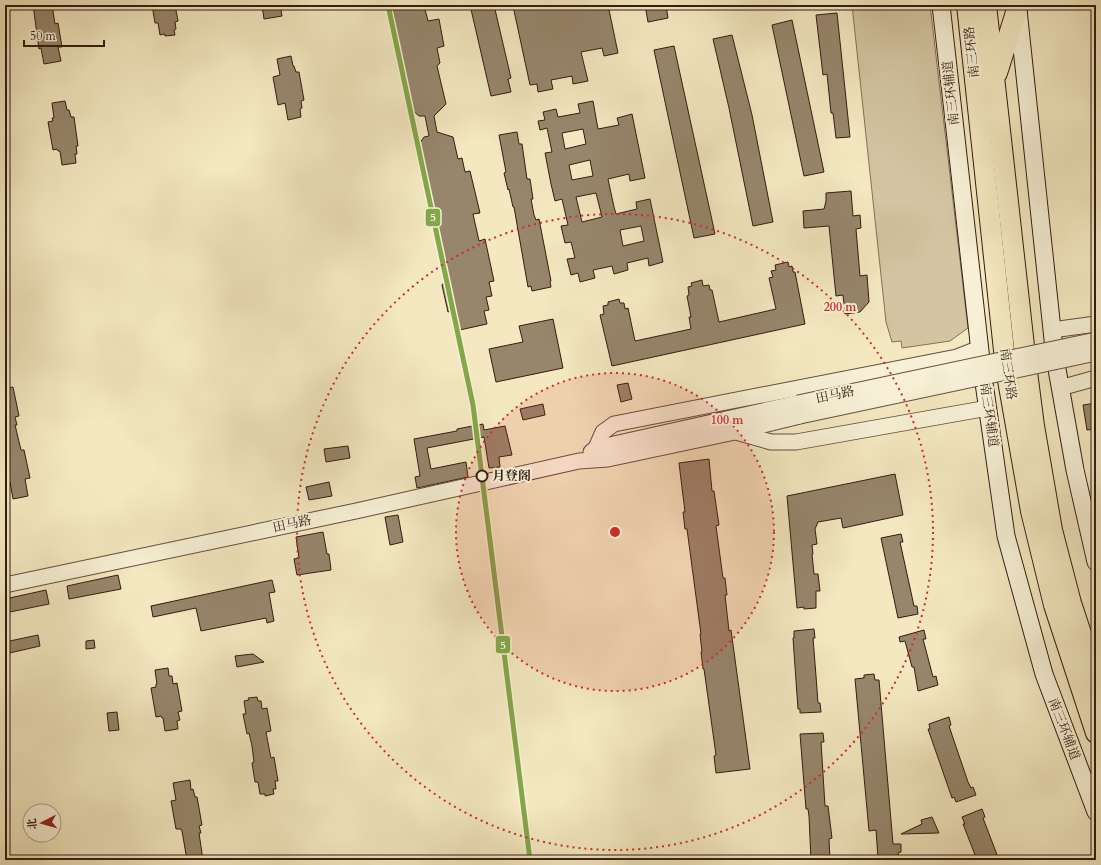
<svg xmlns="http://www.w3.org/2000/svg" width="1101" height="865" font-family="Cardo,'Noto Serif SC',serif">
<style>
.green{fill:#d3c5a2;stroke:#84705a}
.building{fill:#97866c;stroke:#341b11;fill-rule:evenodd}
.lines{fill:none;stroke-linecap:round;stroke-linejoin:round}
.tertiary-casing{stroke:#644e3d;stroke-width:17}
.secondary-casing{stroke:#341b11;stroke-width:19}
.trunk-casing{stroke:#341b11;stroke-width:22}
.tertiary{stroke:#f7f0d6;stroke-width:15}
.secondary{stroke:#f7f0d6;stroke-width:17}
.trunk{stroke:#f3e8c0;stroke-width:20}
.tertiary-bridge-casing{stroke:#644e3d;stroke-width:17;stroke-linecap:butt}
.tertiary-bridge{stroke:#f7f0d6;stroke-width:15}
.metro-1-casing{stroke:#f7f0d6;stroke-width:8}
.metro-1{stroke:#84a748;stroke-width:5}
.ring{fill:none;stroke:#d62828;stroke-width:2;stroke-dasharray:2 4}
.stop-dot{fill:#f7f0d6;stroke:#341b11;stroke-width:2}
.labels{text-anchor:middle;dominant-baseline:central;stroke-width:4;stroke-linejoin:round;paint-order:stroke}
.street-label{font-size:13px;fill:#341b11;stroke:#f7f0d6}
.stop-label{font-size:13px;font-weight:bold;fill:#341b11;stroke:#f7f0d6;text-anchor:start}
.centre{fill:#d62828;stroke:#f7f0d6;stroke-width:2}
.ring-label{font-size:12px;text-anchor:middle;font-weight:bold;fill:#d62828;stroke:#f7f0d6;stroke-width:4;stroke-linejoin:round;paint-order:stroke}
.line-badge{stroke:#f7f0d6;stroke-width:1.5}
.badge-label{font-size:11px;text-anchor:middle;font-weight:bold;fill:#fff}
</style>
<rect width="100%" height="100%" fill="#f3e8c0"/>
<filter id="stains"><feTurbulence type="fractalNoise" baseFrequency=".005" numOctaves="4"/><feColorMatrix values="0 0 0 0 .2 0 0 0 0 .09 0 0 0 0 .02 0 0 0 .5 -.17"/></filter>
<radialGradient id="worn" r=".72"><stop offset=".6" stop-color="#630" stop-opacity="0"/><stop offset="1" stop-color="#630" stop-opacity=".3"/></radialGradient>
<!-- green -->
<path class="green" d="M852 5H930L968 328 950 341 902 348 901 341 892 342 886 322Z"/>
<!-- building -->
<g class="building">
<path d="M33 5H52L55 24 58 23 62 47H58L61 61 44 64 41 48 39 49Z"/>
<path d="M152 5H175L178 21 175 22 176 29 174 30 175 35 165 36V34L160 35 158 23H155Z"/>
<path d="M262 5H280L282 16 264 19Z"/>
<path d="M392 5H424L428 21 439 19 444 46 437 48 440 63 437 66 446 104 434 116 437 132 453 137 458 159 462 158 465 172 470 171 480 213 473 214 479 241 485 239 494 281 489 282 492 296 486 297 489 310 484 311 487 324 455 331 451 311 448 312 442 285 446 280 417 147 424 137 429 136 425 116H419L411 109Z"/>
<path d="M470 5H494L511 78 508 79 511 92 491 96Z"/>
<path d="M518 5H608L618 53 604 56 602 48 581 52 588 81 573 84 572 76 551 80 553 89 538 92 537 84 530 85 513 6Z"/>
<path d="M645 5H666L668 18 648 22Z"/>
<path d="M837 13 850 137 836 138 833 113H831L827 74 823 75 816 15Z"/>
<path d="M792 20 824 172 804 176 772 25Z"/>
<path d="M732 35 752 115 773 222 753 226 729 108 713 39Z"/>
<path d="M674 46 715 234 694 238 654 50Z"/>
<path d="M291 56 293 66H294L296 72H299L304 100 301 101 302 108 300 109 301 117 288 120 285 103 278 105 273 77 280 75 277 59Z"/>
<path d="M65 101 67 110H69L71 117H74L78 146H76L77 154H75L76 163 62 165 60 151H58L57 149 53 150 48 122 53 121 52 118H54L52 103Z"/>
<path d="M593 101 598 129 619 125 617 118 632 114 645 178 630 181 629 174 608 179 614 207 616 214 637 209 636 202 650 199 663 262 649 266 648 258 627 263 628 270 614 274 612 266 593 270 595 278 580 282 578 273 571 275 567 259 575 258 571 242 565 243 561 226 568 225 562 199 555 201 551 184 545 153 552 152 547 128 540 130 538 121 545 120 543 112 556 109 558 117 580 113 578 104ZM583 129 586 144 565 149 562 133ZM590 160 593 176 572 180 569 165ZM596 193 602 217 582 222 576 197ZM641 226 644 241 623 246 620 230Z"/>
<path d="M517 132 519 144H522L527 179H530L533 199H531L534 215 536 220 539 219 551 281H550L551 287 532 291 531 286 528 287 514 207H513L509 189 508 190 504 173 506 172 499 135Z"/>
<path d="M851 191 853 216 860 215 861 228 856 229 860 276 867 275 869 302 860 312 845 314 843 295 836 296 829 226 804 228 803 211 824 209 826 201V193Z"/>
<path d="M788 262 789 267 792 266 793 272H795L805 324 612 366 600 315 604 314 603 306 608 305V302L619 299 620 303H624L625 309 628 308 635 341 691 329 689 317H691L687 296 689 295 688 287 692 286 691 283 702 280 703 286 709 285 710 290H712L719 322 776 309 769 278 773 277 771 271 776 270 775 265Z"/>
<path d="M553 319 563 368 496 382 489 349 523 342 519 326Z"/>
<path d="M628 383 632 399 621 402 617 385Z"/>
<path d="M13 387 19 416 15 417 17 425H15L21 450H24L30 478 25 479 28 496 13 499 10 482H5V389Z"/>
<path d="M1096 403V429L1087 430 1083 405Z"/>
<path d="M543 404 545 415 523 420 520 409Z"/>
<path d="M483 424 484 430 505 426 512 455 499 457 500 467 489 468 484 437 427 448 431 469 466 462 468 477 417 488 415 477 420 476 414 439 457 431V429Z"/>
<path d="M348 446 350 458 326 462 324 449Z"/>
<path d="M709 459 712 491H714L719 525 716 526 723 578H725L727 595H725L729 631 731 630 750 769 716 773 714 756 716 755 704 669H703L701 652H702L700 634H701L687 529H685L683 512H685L679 463Z"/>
<path d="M895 474 903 515 843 528 841 518 818 522 815 529 817 544 812 545 813 554H812L814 574H818L820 591H816V608L804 609V607L797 608 787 496Z"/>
<path d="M329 482 332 496 309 500 306 487Z"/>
<path d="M398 515 403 542 390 545 385 517Z"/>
<path d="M323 532 327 554H329L331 570 297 575 294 559 299 558 296 537Z"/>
<path d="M901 534 903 542H900L914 606H917L918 614 898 618 881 538Z"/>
<path d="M118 575 121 589 69 599 67 586Z"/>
<path d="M272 580 275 592 269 593 274 621 267 623 266 618 201 631 196 608 153 617 151 606Z"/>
<path d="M46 590 49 604 5 613V599Z"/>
<path d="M814 629 815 638H813L816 676 818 703H820L821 712 800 713V709H798L793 638H794V631Z"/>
<path d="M924 630 926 639H923L933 677 936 676 938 685 918 691 914 667H912L905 641 900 642 899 637Z"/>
<path d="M38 635 40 646 5 654V642Z"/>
<path d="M94 640 95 648 86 649V641Z"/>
<path d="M253 654 264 662 237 667 235 656Z"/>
<path d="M168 668 169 676H172L173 684 177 683 182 711 178 712 180 720 177 721 178 729 165 731 163 718H162L161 716 156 717 151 688 156 687V684H157L155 670Z"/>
<path d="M874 674 875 680H879L893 844H901V852L898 853 899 858 895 859V860H880V857L878 858 876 830 869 831 855 679 864 678V675Z"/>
<path d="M257 697 258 701H261L262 709 267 708 271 731 266 732 269 748 271 758 274 757 278 781H275L276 789H273L274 794 265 796V794H260L258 782H255L252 763 254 762 252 746 249 733 247 734 243 714H246L244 701 249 700 248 698Z"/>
<path d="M117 712 119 730 109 731 107 713Z"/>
<path d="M949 717 951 725 949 726 968 782 971 788 973 787 976 795 956 802 954 797 952 798 928 729H930L929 724Z"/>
<path d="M823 733 824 742H821L825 806H828L832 838 829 839 830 860H811L809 816 808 809H806L800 734Z"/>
<path d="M190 780 191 790 193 789 195 797H197L202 825 199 826 201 833H199L203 860H187L182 831 181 829H176L171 801 176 800 173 783Z"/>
<path d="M982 809 985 817 983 818 999 860H977L963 824H965L962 817Z"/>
<path d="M932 817 939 833 901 834 922 824 921 820Z"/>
</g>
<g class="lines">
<!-- tertiary casing -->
<g class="tertiary-casing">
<g id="tertiary">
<path d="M1052 330 1096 324"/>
<path d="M1060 388 1096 378"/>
<path d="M736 432 771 442H796L988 408"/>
<path d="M596 448 603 432 614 424 957 357 980 348"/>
<path d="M591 452 596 448 798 403"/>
<path d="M5 585 356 511 579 461 608 459 735 432 800 416"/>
</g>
</g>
<!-- secondary casing -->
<g class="secondary-casing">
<g id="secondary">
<path d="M941 5 982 369 1006 536 1044 674 1096 812"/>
<path d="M1018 10 1055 358 1075 470 1096 562"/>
</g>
</g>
<!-- trunk casing -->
<g class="trunk-casing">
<g id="trunk">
<path d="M967 5 1006 369 1031 511 1054 605 1096 733"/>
<path d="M986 5 1026 364 1034 426 1052 530 1071 603 1096 679"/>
<path d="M997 73 1018 6"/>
</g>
</g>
<!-- tertiary -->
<use href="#tertiary" class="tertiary"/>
<!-- secondary -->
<use href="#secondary" class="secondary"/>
<!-- trunk -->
<use href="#trunk" class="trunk"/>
<!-- tertiary-bridge casing -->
<g class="tertiary-bridge-casing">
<g id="tertiary-bridge">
<path d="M798 403 1096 340"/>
<path d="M800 416 1096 353"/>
</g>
</g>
<!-- tertiary-bridge -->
<use href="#tertiary-bridge" class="tertiary-bridge"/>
<!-- metro-1 casing -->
<g class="metro-1-casing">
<path id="metro-1" d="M388 5 473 405 530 860"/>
</g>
<!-- metro-1 -->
<use href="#metro-1" class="metro-1"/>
</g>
<!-- distance rings -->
<circle cx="615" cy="532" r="159" fill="#d62828" fill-opacity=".12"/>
<g class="ring">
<circle cx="615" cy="532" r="159"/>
<circle cx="615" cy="532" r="318"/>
</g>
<!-- markers -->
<circle class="stop-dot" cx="482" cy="476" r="5.5"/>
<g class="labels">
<!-- street labels -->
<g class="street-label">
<text transform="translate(972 52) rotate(-96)">南三环路</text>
<text transform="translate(951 93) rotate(-96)">南三环辅道</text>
<text transform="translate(1008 374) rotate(82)">南三环路</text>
<text transform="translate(835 395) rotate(-12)">田马路</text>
<text transform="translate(989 415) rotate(82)">南三环辅道</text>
<text transform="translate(292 524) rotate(-12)">田马路</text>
<text transform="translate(1064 729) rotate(69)">南三环辅道</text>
</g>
<!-- stop labels -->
<g class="stop-label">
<text x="492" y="476">月登阁</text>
</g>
</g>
<circle cx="615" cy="532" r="6" class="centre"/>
<g class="ring-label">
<text x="840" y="311">200 m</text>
<text x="727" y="424">100 m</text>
</g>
<g class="line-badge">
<rect x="425" y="208" width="16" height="19" rx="4" fill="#84a748"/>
<rect x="495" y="635" width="16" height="19" rx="4" fill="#84a748"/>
</g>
<g class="badge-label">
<text x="433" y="221">5</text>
<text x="503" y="649">5</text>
</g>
<!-- margin -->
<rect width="1101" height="865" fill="none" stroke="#f3e8c0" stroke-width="20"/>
<rect x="6" y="6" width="1089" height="853" fill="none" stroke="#341b11" stroke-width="2"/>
<rect x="10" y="10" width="1081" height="845" fill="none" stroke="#341b11"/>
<!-- north arrow -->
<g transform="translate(42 823) rotate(264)"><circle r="19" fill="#f7f0d6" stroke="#a99b87"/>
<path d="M0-3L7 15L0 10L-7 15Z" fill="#8f2418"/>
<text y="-6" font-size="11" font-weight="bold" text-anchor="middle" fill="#341b11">北</text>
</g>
<!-- scale -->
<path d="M24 40v6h80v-6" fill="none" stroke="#341b11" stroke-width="2"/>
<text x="30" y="40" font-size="12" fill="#341b11" stroke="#f7f0d6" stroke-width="3" paint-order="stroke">50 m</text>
<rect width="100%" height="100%" filter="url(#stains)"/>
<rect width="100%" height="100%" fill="url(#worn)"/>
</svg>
